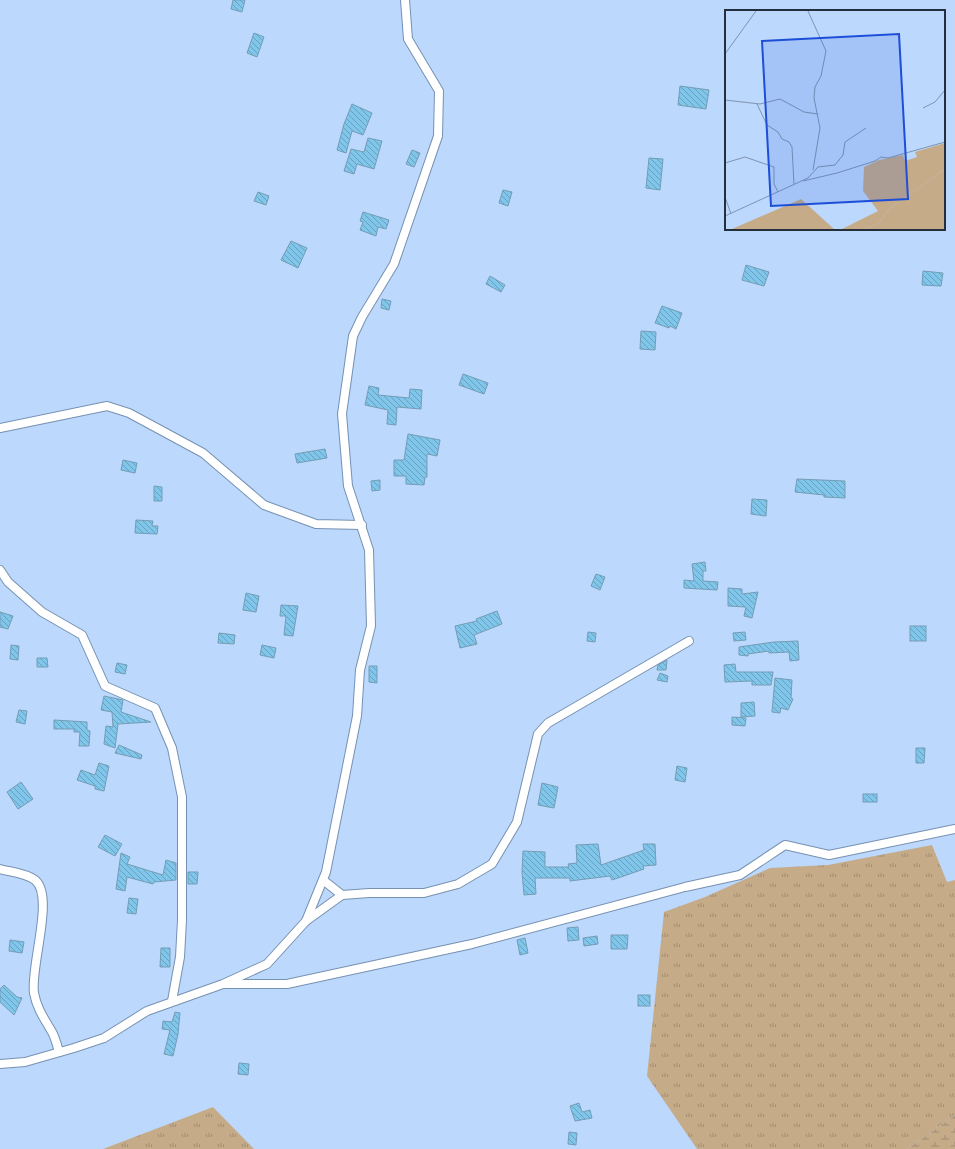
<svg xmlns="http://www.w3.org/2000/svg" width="955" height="1149" font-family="Lato,sans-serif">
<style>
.grass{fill:url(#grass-tufts)}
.wetland{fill:url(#wetland-marsh)}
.building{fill:url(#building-back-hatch);stroke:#739db5}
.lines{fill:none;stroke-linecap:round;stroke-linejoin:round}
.minor-casing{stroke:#7691b2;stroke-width:10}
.minor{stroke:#fff;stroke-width:8}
.inset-road{fill:none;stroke:#7f94b0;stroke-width:1}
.view{fill:#1d4ed8;fill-opacity:0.15;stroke:#1d4ed8;stroke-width:2}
.inset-edge{fill:none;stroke:#242f3d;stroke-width:2}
</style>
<defs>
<pattern id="grass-tufts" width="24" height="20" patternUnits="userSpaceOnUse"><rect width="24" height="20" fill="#c6ab89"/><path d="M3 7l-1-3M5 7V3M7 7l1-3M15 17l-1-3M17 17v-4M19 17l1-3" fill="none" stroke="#a18c71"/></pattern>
<pattern id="wetland-marsh" width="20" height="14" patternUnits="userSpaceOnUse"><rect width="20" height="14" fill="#c6ab89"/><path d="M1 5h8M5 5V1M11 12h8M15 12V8" fill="none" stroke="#a18c71"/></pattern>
<pattern id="building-back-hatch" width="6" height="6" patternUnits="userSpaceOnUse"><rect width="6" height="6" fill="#80c5ea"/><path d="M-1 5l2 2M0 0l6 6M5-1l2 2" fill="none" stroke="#69a0bf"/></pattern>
</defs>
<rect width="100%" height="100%" fill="#bcd8fc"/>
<!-- grass -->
<g class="grass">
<path d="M932 845 947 882 955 880V1115L907 1149H697L647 1076 664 912 705 897 770 868 828 865Z"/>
<path d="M213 1107 254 1149H103Z"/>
</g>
<!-- wetland -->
<path class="wetland" d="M955 1115V1149H907Z"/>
<!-- building -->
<g class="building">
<path d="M233 0H245L242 12 231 9Z"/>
<path d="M254 33 264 37 257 57 247 53Z"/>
<path d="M680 86 709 90 706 109 678 105Z"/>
<path d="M352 104 372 113 363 135 352 131 346 153 337 150 344 124Z"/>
<path d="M368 138 382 141 374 169 357 164 354 174 344 171 351 149 364 152Z"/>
<path d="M412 150 420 153 414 167 406 164Z"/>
<path d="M649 158 663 159 660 190 646 188Z"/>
<path d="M503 190 512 192 508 206 499 203Z"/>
<path d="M258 192 269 196 266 205 254 201Z"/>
<path d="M363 212 389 220 386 229 378 227 376 236 360 230 363 222 360 221Z"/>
<path d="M291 241 307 248 298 268 281 260Z"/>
<path d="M746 265 769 272 764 286 742 280Z"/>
<path d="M923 271 943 273 941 286 922 285Z"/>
<path d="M490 276 505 285 501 292 486 284Z"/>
<path d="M382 299 391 301 389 310 381 308Z"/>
<path d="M662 306 682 313 676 329 670 326 669 328 655 323Z"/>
<path d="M641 331 656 332 655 350 640 349Z"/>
<path d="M463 374 488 383 484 394 459 385Z"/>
<path d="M369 386 379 388 378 395 409 398 410 389 422 390 421 409 397 407 396 425 387 424 388 410 365 405Z"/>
<path d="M408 434 440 440 437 456 427 454V477H425L424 485 406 484V476H394V460H404Z"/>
<path d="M325 449 327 458 297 463 295 454Z"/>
<path d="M123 460 137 463 135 473 121 470Z"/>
<path d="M797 479 845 481V498L824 497V495L795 492Z"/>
<path d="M380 480V490L372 491 371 481Z"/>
<path d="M154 486 162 487V501H154Z"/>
<path d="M752 499 767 500 766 516 751 514Z"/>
<path d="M136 520 153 521 152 526H158L157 534 135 533Z"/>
<path d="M705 562 706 571H703V581L718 582 717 590 684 588V580L694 581 692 564Z"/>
<path d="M596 574 605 577 600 590 591 586Z"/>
<path d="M728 588 742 589V594L758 592 752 618 744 616 746 607 728 606Z"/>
<path d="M246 593 259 596 256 612 243 610Z"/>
<path d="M281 605 298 606 293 636 284 635 286 616H280Z"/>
<path d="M497 611 502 624 474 635 477 644 460 648 455 626 477 621 476 619Z"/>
<path d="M0 612 13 616 8 629 0 627Z"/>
<rect x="910" y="626" width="16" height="15"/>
<path d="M588 632 596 633 595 642 587 641Z"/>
<path d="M745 632 746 640 734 641 733 633Z"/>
<path d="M219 633 235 635 234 644 218 643Z"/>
<path d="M798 641 799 660 790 661 789 652 769 653V651L748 654V656L739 655V647L774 642Z"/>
<path d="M11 645 19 646 18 660 10 659Z"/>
<path d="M262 645 276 648 274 658 260 655Z"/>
<path d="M37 658H47L48 667H37Z"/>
<path d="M667 660 666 670H657L658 665Z"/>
<path d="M117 663 127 665 125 674 115 672Z"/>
<path d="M735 664 736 672H773L771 685H752V681L725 682 724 665Z"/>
<path d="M369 666H377V683L369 682Z"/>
<path d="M660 673 668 676 667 682 657 680Z"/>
<path d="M775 678 792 680 791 698 793 699 788 710 781 708 780 713 772 712Z"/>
<path d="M104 696 123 700 121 712 151 722 118 724 115 748 104 744 106 726 113 727 112 712 101 710Z"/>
<path d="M754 702 755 716 741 717V703Z"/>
<path d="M19 710 27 711 25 724 16 722Z"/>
<path d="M732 717 746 718 745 726 732 725Z"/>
<path d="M54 720 87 722V730L90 731 89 746H79L80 732H74V729H54Z"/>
<path d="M119 745 142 755 141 759 115 753Z"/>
<path d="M916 748H925L924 763H916Z"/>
<path d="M99 763 109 766 104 791 95 789V786L77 780 81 770 95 775Z"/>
<path d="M677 766 687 768 685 782 675 780Z"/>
<path d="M21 782 33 799 18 809 7 792Z"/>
<path d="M542 783 558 787 554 808 538 805Z"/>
<rect x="863" y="794" width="14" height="8"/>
<path d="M105 835 122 844 115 856 98 847Z"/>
<path d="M598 844 601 865 644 850 643 844H655L656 865 643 866 644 869 612 880 610 876 570 881V878H535L536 894 524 895 522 872 523 851 545 852V867H569L568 864 577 863 576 845Z"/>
<path d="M121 853 130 857 127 864 163 875 166 860 176 863V880L154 882 153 884 127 877 125 891 116 889Z"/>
<path d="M188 872H198L197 884H188Z"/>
<path d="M129 898 138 899 136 914 127 913Z"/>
<path d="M578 927 579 940 568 941 567 928Z"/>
<path d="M611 935H628L627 949H611Z"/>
<path d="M597 936 598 944 584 946 583 938Z"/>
<path d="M525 938 528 953 520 955 517 940Z"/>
<path d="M10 940 24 942 22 953 9 951Z"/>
<path d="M161 948H170V967H160Z"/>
<path d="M4 985 17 997 22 998 14 1015 0 1002V989Z"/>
<rect x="638" y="995" width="12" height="11"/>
<path d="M175 1012 180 1013 178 1034 173 1056 164 1054 170 1030 162 1029 163 1021 172 1022Z"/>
<path d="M239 1063 249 1064 248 1075 238 1074Z"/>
<path d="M579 1103 582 1112 590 1110 592 1118 575 1121 570 1106Z"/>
<path d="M569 1132 577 1133 576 1145 568 1144Z"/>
</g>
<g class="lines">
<!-- minor casing -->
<g class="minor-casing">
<g id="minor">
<path d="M0 428 107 406 129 413 203 453 264 505 316 524 362 525"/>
<path d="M0 570 8 582 42 612 82 635 105 686 155 708 172 748 182 797V920L180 957 172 1001"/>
<path d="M0 869C11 872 26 873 35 880 55 896 30 967 34 993 37 1009 44 1018 52 1032 55 1037 57 1045 59 1052"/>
<path d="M323 880 342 895"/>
<path d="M306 921 326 872 357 716 360 670 371 626 369 550 348 486 342 414 353 336 362 317 394 264 438 136 439 91 408 39 405 0"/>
<path d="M225 984H287L472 944 685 887 740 875 785 845 829 855 955 829"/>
<path d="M0 1064 25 1062 74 1048 104 1038 147 1011 223 984 267 964 306 921 342 895 369 893H424L458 884 492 864 517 822 538 734 548 723 689 641"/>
</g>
</g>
<!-- minor -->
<use href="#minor" class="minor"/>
</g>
<!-- overview -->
<g transform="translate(725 10)">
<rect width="220" height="220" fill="#bcd8fc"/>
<path d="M220 133V159L164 199 154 213 141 219H117L153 201 138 181 139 157 154 150 178 145 180 151 192 147 190 142ZM76 189 109 219H7Z" fill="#c6ab89"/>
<path d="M220 159V219H141L154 213 164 199Z" fill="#c6ab89"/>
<path class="inset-road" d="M83 1 101 41 96 66 90 77 89 88 95 118 88 160M0 44 31 1M0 90 35 94 55 89 79 102 93 104M32 94 42 115 53 122 57 129 64 132 67 137 69 174M198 98 210 92 220 80M0 153 20 147 49 157V174L53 182M78 171 112 163 150 151 156 147 163 148 220 132M0 187 6 204M0 206 83 168 93 157 110 155 118 145 120 132 141 118"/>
<path class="view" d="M174 24 183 189 46 196 37 31Z"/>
<rect width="220" height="220" class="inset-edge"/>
</g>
</svg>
